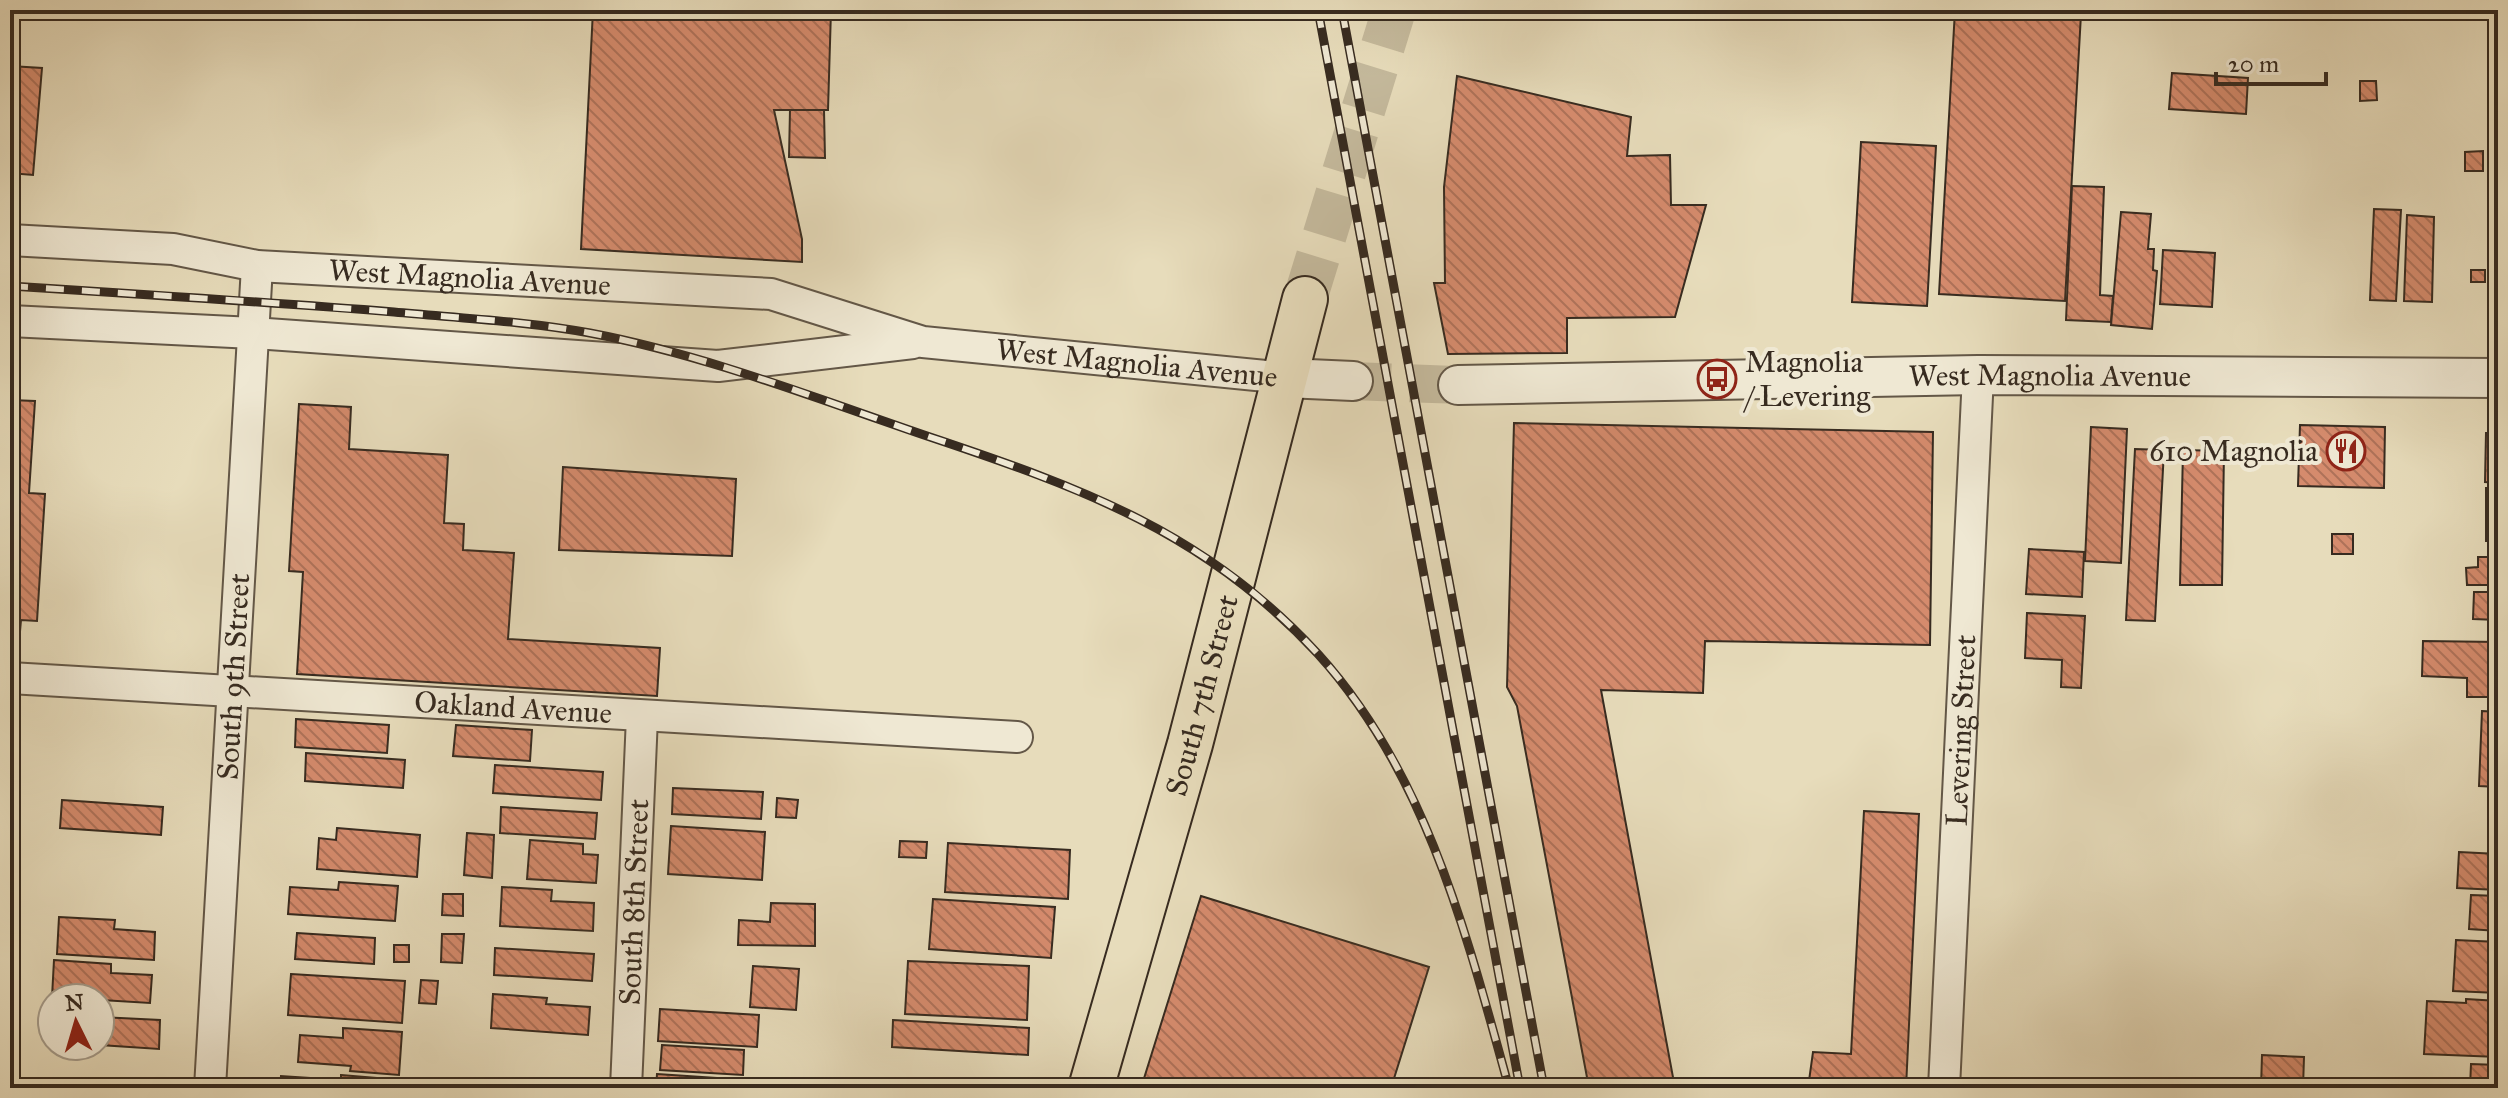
<svg xmlns="http://www.w3.org/2000/svg" width="2508" height="1098" font-family="'IM FELL Great Primer',serif">
<style>
.building{fill:url(#building-back-hatch);stroke:#372b20;stroke-width:2}
.lines{fill:none;stroke-linecap:round;stroke-linejoin:round}
.tertiary-tunnel{stroke:#c4b99c;stroke-width:38;stroke-dasharray:38 19;stroke-linecap:butt}
.primary-tunnel{stroke:#c4b99c;stroke-width:44;stroke-dasharray:44 22;stroke-linecap:butt}
.minor-casing{stroke:#635747;stroke-width:34}
.tertiary-casing{stroke:#635747;stroke-width:42}
.primary-casing{stroke:#372b20;stroke-width:48}
.minor{stroke:#efe8d3;stroke-width:30}
.tertiary{stroke:#efe8d3;stroke-width:38}
.primary{stroke:#e7dcbb;stroke-width:44}
.rail-casing{stroke:#372b20;stroke-width:9}
.rail{stroke:#efe8d3;stroke-width:6;stroke-dasharray:18;stroke-linecap:butt}
.labels{text-anchor:middle;dominant-baseline:central;stroke-width:8;stroke-linejoin:round;paint-order:stroke}
.street-label{font-size:30px;fill:#372b20;stroke:#efe8d3}
.poi-label{font-size:30px;fill:#372b20;stroke:#efe8d3;text-anchor:start}
</style>
<defs>
<pattern id="building-back-hatch" width="6" height="6" patternUnits="userSpaceOnUse" patternTransform="scale(2)"><rect width="6" height="6" fill="#d58b6d"/><path d="M-1 5l2 2M0 0l6 6M5-1l2 2" fill="none" stroke="#ae7259"/></pattern>
</defs>
<rect width="100%" height="100%" fill="#e7dcbb"/>
<filter id="stains"><feTurbulence type="fractalNoise" baseFrequency=".0025" numOctaves="4"/><feColorMatrix values="0 0 0 0 .2 0 0 0 0 .09 0 0 0 0 .02 0 0 0 .5 -.17"/></filter>
<radialGradient id="worn" r=".72"><stop offset=".6" stop-color="#630" stop-opacity="0"/><stop offset="1" stop-color="#630" stop-opacity=".3"/></radialGradient>
<!-- building -->
<g class="building">
<path d="M593 10H831L828 110H774L802 239V262L581 249Z"/>
<path d="M1955 10 2081 14 2065 301 1939 294Z"/>
<path d="M10 66 42 68 33 175 10 173Z"/>
<path d="M2172 73 2248 78 2246 114 2169 109Z"/>
<path d="M1457 76 1631 117 1627 156 1670 155 1671 205H1706L1675 317 1567 318V353L1448 354 1434 283H1445L1444 187Z"/>
<path d="M2360 81H2376L2377 100 2360 101Z"/>
<path d="M790 110H824L825 158 789 157Z"/>
<path d="M1861 142 1936 146 1927 306 1852 302Z"/>
<path d="M2483 151V171H2465V152Z"/>
<path d="M2072 186 2104 187 2100 295 2113 296 2111 322 2066 320Z"/>
<path d="M2374 209 2401 210 2396 301 2370 300Z"/>
<path d="M2121 212 2151 214 2148 249H2154L2153 270 2157 271 2152 329 2111 325Z"/>
<path d="M2407 215 2434 217 2432 302 2404 301Z"/>
<path d="M2163 250 2215 253 2212 307 2160 304Z"/>
<rect x="2471" y="270" width="14" height="12"/>
<path d="M10 400 35 401 29 493 45 494 37 621 21 620 19 643 10 642Z"/>
<path d="M299 404 351 407 349 449 448 455 444 523 464 524 463 550 514 553 508 639 660 648 657 696 297 674 303 572 289 571Z"/>
<path d="M1514 423 1933 432 1930 645 1705 641 1703 693 1601 690 1675 1088H1589L1517 706 1507 687Z"/>
<path d="M2300 425 2385 427 2384 488 2298 486Z"/>
<path d="M2091 427 2127 429 2121 563 2085 561Z"/>
<path d="M2486 433H2498V483L2485 482Z"/>
<path d="M2135 449 2164 450 2155 621 2126 620Z"/>
<path d="M2183 450 2224 451 2222 585H2180Z"/>
<path d="M563 467 736 479 732 556 559 550Z"/>
<rect x="2486" y="488" width="12" height="53"/>
<rect x="2332" y="534" width="21" height="20"/>
<path d="M2029 549 2084 552 2082 597 2026 594Z"/>
<path d="M2478 557H2498V585H2467L2466 568 2478 567Z"/>
<path d="M2474 592H2498V620L2473 619Z"/>
<path d="M2027 613 2085 616 2081 688 2061 687 2062 660 2025 658Z"/>
<path d="M2423 641 2498 642V697H2467V678L2422 676Z"/>
<path d="M2482 711 2498 712V787L2479 786Z"/>
<path d="M296 719 389 725 387 753 295 747Z"/>
<path d="M456 725 532 730 530 761 453 756Z"/>
<path d="M306 753 405 760 403 788 305 781Z"/>
<path d="M495 765 603 772 601 800 493 793Z"/>
<path d="M673 788 763 792 761 819 672 814Z"/>
<path d="M777 798 798 800 796 818 776 817Z"/>
<path d="M62 800 163 807 161 835 60 828Z"/>
<path d="M501 807 597 813 595 839 500 833Z"/>
<path d="M1864 811 1919 814 1906 1088H1808L1813 1052 1851 1054Z"/>
<path d="M671 826 765 832 762 880 668 874Z"/>
<path d="M337 828 420 835 417 877 317 869 319 838 336 840Z"/>
<path d="M467 833 494 835 492 878 464 875Z"/>
<path d="M530 840 583 844V854L598 855 596 883 527 879Z"/>
<path d="M900 841 927 842 926 858 899 857Z"/>
<path d="M948 843 1070 850 1068 899 945 892Z"/>
<path d="M2459 852 2498 854V890L2457 888Z"/>
<path d="M339 882 398 886 395 921 288 914 290 887 338 890Z"/>
<path d="M502 887 552 890 551 901 594 903 593 931 500 926Z"/>
<path d="M443 894H463V916L442 915Z"/>
<path d="M2471 895 2498 896V931L2469 929Z"/>
<path d="M1201 896 1429 967 1391 1088H1141Z"/>
<path d="M933 899 1055 907 1051 958 929 949Z"/>
<path d="M771 903 815 904V946L738 945 739 920 770 922Z"/>
<path d="M59 917 115 920 114 929 155 932 154 960 57 954Z"/>
<path d="M297 933 375 938 374 964 295 959Z"/>
<path d="M442 934H464L462 963 441 962Z"/>
<path d="M2456 940 2498 942V993L2453 991Z"/>
<rect x="394" y="945" width="15" height="17"/>
<path d="M495 948 594 954 592 981 494 975Z"/>
<path d="M54 960 111 964V973L152 975 150 1003 52 997Z"/>
<path d="M908 961 1029 966 1027 1020 905 1014Z"/>
<path d="M753 966 799 969 796 1010 750 1007Z"/>
<path d="M291 974 405 981 402 1023 288 1015Z"/>
<path d="M421 980 438 981 436 1004 419 1003Z"/>
<path d="M493 994 547 998 546 1004 590 1007 588 1035 491 1028Z"/>
<path d="M2466 999 2498 1001V1057L2424 1054 2427 1001 2466 1003Z"/>
<path d="M51 1004H52V1042H49Z"/>
<path d="M660 1009 759 1015 757 1047 658 1041Z"/>
<path d="M100 1017 160 1020 159 1049 100 1045Z"/>
<path d="M893 1020 1029 1028 1028 1055 892 1047Z"/>
<path d="M343 1028 402 1032 399 1075 350 1071 351 1066 298 1062 300 1035 343 1038Z"/>
<path d="M662 1045 744 1050 743 1075 660 1070Z"/>
<path d="M2262 1055 2304 1057 2303 1088H2261Z"/>
<path d="M2471 1064 2498 1065V1088H2470Z"/>
<path d="M657 1074 746 1080 745 1088H656Z"/>
<path d="M341 1075 388 1079V1088H280L281 1076 341 1080Z"/>
</g>
<g class="lines">
<!-- tertiary-tunnel -->
<path class="tertiary-tunnel" d="M1353 381 1458 385"/>
<!-- primary-tunnel -->
<path class="primary-tunnel" d="M1305 299 1394 10"/>
<!-- minor casing -->
<g class="minor-casing">
<g id="minor">
<path id="s1" d="M10 240 173 249 257 266 771 294 923 342 1286 378"/>
<path d="M10 321 253 333 718 366 913 343"/>
<path id="s2" d="M10 678 1017 737"/>
<path id="s3" d="M210 1088 257 266"/>
<path id="s4" d="M626 1088 642 717"/>
<path id="s5" d="M1944 1088 1978 375"/>
</g>
</g>
<!-- tertiary casing -->
<g class="tertiary-casing">
<g id="tertiary">
<path d="M1286 378 1353 381"/>
<path id="s6" d="M1458 385 1978 375 2498 378"/>
</g>
</g>
<!-- primary casing -->
<g class="primary-casing">
<g id="primary">
<path id="s7" d="M1091 1088 1190 744 1305 299"/>
</g>
</g>
<!-- minor -->
<use href="#minor" class="minor"/>
<!-- tertiary -->
<use href="#tertiary" class="tertiary"/>
<!-- primary -->
<use href="#primary" class="primary"/>
<!-- rail casing -->
<g class="rail-casing">
<g id="rail">
<path d="M1318 10 1520 1088"/>
<path d="M1342 10 1544 1088"/>
<path d="M10 286C138 294 266 302 394 312 459 318 525 321 590 333 706 355 818 399 930 437 1082 488 1207 533 1318 654 1427 774 1467 936 1509 1088"/>
</g>
</g>
<!-- rail -->
<use href="#rail" class="rail"/>
</g>
<!-- icons -->
<defs>
<g id="bus-ring" transform="scale(2)"><circle r="9.5" fill="#efe8d3" stroke="#8f2418" stroke-width="1.5"/><path d="M-5-6H5V4H4V6H2V4H-2V6H-4V4H-5ZM-3.5-4V0h7V-4ZM-3.5 1.2v1.5H-2V1.2ZM2 1.2v1.5H3.5V1.2Z" fill="#8f2418"/></g>
<g id="restaurant-ring" transform="scale(2)"><circle r="9.5" fill="#efe8d3" stroke="#8f2418" stroke-width="1.5"/><path d="M-5-6h1v4h1v-4h1v4h1v-4h1v5L-1.5 .5V6h-2V.5L-5-1ZM5-6V6H3V1.5H1.5Q1.5-4 5-6Z" fill="#8f2418"/></g>
</defs>
<g fill-rule="evenodd">
<use href="#bus-ring" x="1717" y="379"/>
<use href="#restaurant-ring" x="2346" y="451"/>
</g>
<g class="labels">
<!-- street labels -->
<g class="street-label">
<text stroke="none"><textPath href="#s1" startOffset="462">West Magnolia Avenue</textPath></text>
<text stroke="none"><textPath href="#s1" startOffset="1138">West Magnolia Avenue</textPath></text>
<text stroke="none"><textPath href="#s6" startOffset="592">West Magnolia Avenue</textPath></text>
<text stroke="none"><textPath href="#s3" startOffset="412">South 9th Street</textPath></text>
<text stroke="none"><textPath href="#s7" startOffset="408">South 7th Street</textPath></text>
<text stroke="none"><textPath href="#s2" startOffset="504">Oakland Avenue</textPath></text>
<text stroke="none"><textPath href="#s5" startOffset="358">Levering Street</textPath></text>
<text stroke="none"><textPath href="#s4" startOffset="186">South 8th Street</textPath></text>
</g>
<!-- poi labels -->
<g class="poi-label">
<text x="1745" y="362">Magnolia<tspan x="1745" dy="34">/ Levering</tspan></text>
<text x="2318" y="451" text-anchor="end">610 Magnolia</text>
</g>
</g>
<!-- margin -->
<rect width="2508" height="1098" fill="none" stroke="#e7dcbb" stroke-width="40"/>
<rect x="12" y="12" width="2484" height="1074" fill="none" stroke="#372b20" stroke-width="4"/>
<rect x="20" y="20" width="2468" height="1058" fill="none" stroke="#372b20" stroke-width="2"/>
<!-- north arrow -->
<g transform="translate(76 1022) rotate(355)"><circle r="38" fill="#efe8d3" stroke="#a59c8b" stroke-width="2"/>
<path d="M0-6L14 30L0 20L-14 30Z" fill="#8f2418"/>
<text y="-12" font-size="22" font-weight="bold" text-anchor="middle" fill="#372b20">N</text>
</g>
<!-- scale -->
<path d="M2216 72v12h110v-12" fill="none" stroke="#372b20" stroke-width="4"/>
<text x="2228" y="72" font-size="24" fill="#372b20" stroke="#efe8d3" stroke-width="6" paint-order="stroke">20 m</text>
<rect width="100%" height="100%" filter="url(#stains)"/>
<rect width="100%" height="100%" fill="url(#worn)"/>
</svg>
